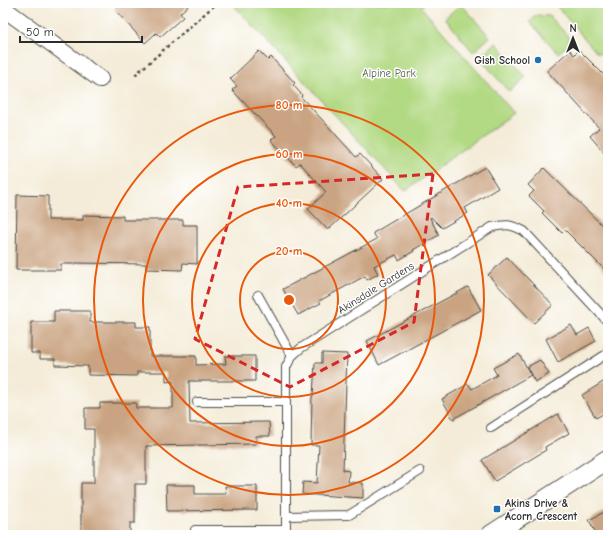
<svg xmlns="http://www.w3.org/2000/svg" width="611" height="538" font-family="'Comic Neue',sans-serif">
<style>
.green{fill:#b2d983;stroke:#6e8257}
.building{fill:#caa482}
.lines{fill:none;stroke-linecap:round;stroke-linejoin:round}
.service-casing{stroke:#494845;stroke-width:10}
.minor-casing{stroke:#494845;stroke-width:18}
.tertiary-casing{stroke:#494845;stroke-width:21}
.path{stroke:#494845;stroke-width:2.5;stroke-dasharray:3 3;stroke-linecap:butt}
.service{stroke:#fff;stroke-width:8}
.minor{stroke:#fff;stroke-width:16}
.tertiary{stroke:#fff;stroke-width:19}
.marked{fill:none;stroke:#d62828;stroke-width:3;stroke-dasharray:8 5;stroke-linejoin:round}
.ring{fill:none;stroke:#e8590c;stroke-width:2}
.poi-dot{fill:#1f6fb2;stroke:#fff;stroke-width:1.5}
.labels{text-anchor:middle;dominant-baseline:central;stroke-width:3;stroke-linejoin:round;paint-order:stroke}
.poi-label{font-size:11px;font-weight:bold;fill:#2b2b2b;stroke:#fff;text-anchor:end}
.park-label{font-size:11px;fill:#545f45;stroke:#fff}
.street-label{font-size:11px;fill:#2b2b2b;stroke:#fff}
.centre{fill:#e8590c;stroke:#fff;stroke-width:2}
.ring-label{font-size:12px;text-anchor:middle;font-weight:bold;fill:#e8590c;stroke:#fff;stroke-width:3;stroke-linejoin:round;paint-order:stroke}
</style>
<rect width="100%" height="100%" fill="#fff"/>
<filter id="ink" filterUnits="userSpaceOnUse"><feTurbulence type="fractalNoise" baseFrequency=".025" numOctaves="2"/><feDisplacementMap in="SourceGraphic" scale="8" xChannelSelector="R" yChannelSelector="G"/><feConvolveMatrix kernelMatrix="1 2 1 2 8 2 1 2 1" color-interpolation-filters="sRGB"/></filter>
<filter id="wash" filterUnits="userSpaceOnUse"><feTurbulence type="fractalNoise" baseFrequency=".012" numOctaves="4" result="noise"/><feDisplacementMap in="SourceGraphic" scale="16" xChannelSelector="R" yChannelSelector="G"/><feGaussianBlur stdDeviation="0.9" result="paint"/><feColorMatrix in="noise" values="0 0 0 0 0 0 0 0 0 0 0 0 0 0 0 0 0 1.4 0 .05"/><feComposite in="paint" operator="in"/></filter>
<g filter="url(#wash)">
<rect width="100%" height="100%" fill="#f4ecd8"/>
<!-- green -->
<g class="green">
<path d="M232 3H425L421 7 514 113 405 191Z"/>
<path d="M558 3H608V53L607 54 597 53 558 8Z"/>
<path d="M461 4 490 37 473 52 445 18Z"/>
<path d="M537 15 549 16 570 38 567 46 558 53 530 22Z"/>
<path d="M496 43 526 77 509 92 479 57Z"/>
</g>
<g id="blocks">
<!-- building -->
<g class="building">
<path d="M123 3H191L180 13 183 17 160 37 156 33 145 43 115 10Z"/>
<path d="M570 50 574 55 579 50 608 79V157L590 136 599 128 547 71Z"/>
<path d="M259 51 268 60 271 57 295 83 293 85 302 95 301 97 327 125 356 157 360 154 383 179 328 230 308 209 326 192 300 163 296 166 271 140 276 136 232 90 237 86 230 79Z"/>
<path d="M485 167 498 188 465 208 468 213 442 228 431 217 430 218 439 235 413 250 414 251 399 260 396 255 374 266 378 274 367 280 365 276 319 301 321 303 298 315 283 289 377 239 373 233Z"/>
<path d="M544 168 608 231V273L565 230 562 233 542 213 544 211 529 196 534 191 528 185Z"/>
<path d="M17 195 48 196V220H83V215L123 216V220H183V225H197V264L183 263 182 270 146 269V264L75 263V264H61V270H16Z"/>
<path d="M507 257 553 305 534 323 488 275Z"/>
<path d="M468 287 481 310 379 365 367 341Z"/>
<path d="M54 311H90V322H136V327H150V356H196V365L226 364 225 356H255V381H189L190 423 269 422 270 436H256V444L146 446V484H135V523H130V535H88V532H81V483H94V429H85V408H100V403H136V408H173V381L166 382V372H137V376L88 375V366L55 365V359H40V353H31V322H54Z"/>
<path d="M571 325 577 335 589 328 596 341 558 362 546 339Z"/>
<path d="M322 353 347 354 343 470 349 471 348 482 363 483V498L302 494 303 482 317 483 319 445H311L312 396H313L315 363H322Z"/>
<path d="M519 354 531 375 527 367 540 360 549 374 535 382 531 375 453 419 442 399 468 384 472 389 497 375 493 368Z"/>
<path d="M608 379V411L596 418 582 395Z"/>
<path d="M558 414 569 433 545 447 546 450 495 481 482 460Z"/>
<path d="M166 485H195V494H226L225 486H257V510L167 511Z"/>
<path d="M608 510V535H597L589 520Z"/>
</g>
</g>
</g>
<g filter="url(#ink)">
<use href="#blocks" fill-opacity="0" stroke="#494845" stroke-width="1"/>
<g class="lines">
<!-- service casing -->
<g class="service-casing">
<g id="service">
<path d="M258 295 292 356"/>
<path d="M197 402H285"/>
<path d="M491 428 608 353"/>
<path d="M286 516 349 515 420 471"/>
<path d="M195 530H286"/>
<path d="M286 535V367L292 356 301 348 492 227C507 224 510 224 524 231L608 322"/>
</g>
</g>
<!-- minor casing -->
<g class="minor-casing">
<path id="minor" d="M3 8 100 79"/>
</g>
<!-- tertiary casing -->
<g class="tertiary-casing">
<path id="tertiary" d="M491 535 608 459"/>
</g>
<!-- path -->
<path class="path" d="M135 75 217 3"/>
<!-- service -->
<use href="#service" class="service"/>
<!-- minor -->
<use href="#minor" class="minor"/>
<!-- tertiary -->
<use href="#tertiary" class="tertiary"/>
</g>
</g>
<!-- marked area -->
<path class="marked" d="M433 174 414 322 290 387 195 339 238 187Z"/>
<!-- distance rings -->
<g class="ring">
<circle cx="289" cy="300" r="49"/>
<circle cx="289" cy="300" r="97"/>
<circle cx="289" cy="300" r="146"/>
<circle cx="289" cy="300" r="195"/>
</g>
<!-- markers -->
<g class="poi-dot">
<circle cx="538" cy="60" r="4"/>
<rect x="493" y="505" width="8" height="8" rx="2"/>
</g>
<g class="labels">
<!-- poi labels -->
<g class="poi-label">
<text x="530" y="60">Gish School</text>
<text x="505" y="503" text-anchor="start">Akins Drive &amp;<tspan x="505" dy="13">Acorn Crescent</tspan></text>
</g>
<!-- park labels -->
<g class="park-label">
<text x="389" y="73">Alpine Park</text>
</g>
<!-- street labels -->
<g class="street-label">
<text transform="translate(376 288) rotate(-32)">Akinsdale Gardens</text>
</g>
</g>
<circle cx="289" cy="300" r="6" class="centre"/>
<g class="ring-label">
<text x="289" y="109">80 m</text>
<text x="289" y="158">60 m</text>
<text x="289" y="207">40 m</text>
<text x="289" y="255">20 m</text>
</g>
<!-- margin -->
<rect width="611" height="538" fill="none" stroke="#fff" stroke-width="16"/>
<!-- north arrow -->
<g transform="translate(573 38)" stroke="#ffffff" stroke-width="3" paint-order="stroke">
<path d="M0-3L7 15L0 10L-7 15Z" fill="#2b2b2b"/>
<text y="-6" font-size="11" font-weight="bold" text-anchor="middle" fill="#2b2b2b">N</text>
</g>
<!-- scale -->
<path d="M20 36v6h122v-6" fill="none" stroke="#2b2b2b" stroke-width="2"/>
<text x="26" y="36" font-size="12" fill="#2b2b2b" stroke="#ffffff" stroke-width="3" paint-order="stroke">50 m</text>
</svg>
